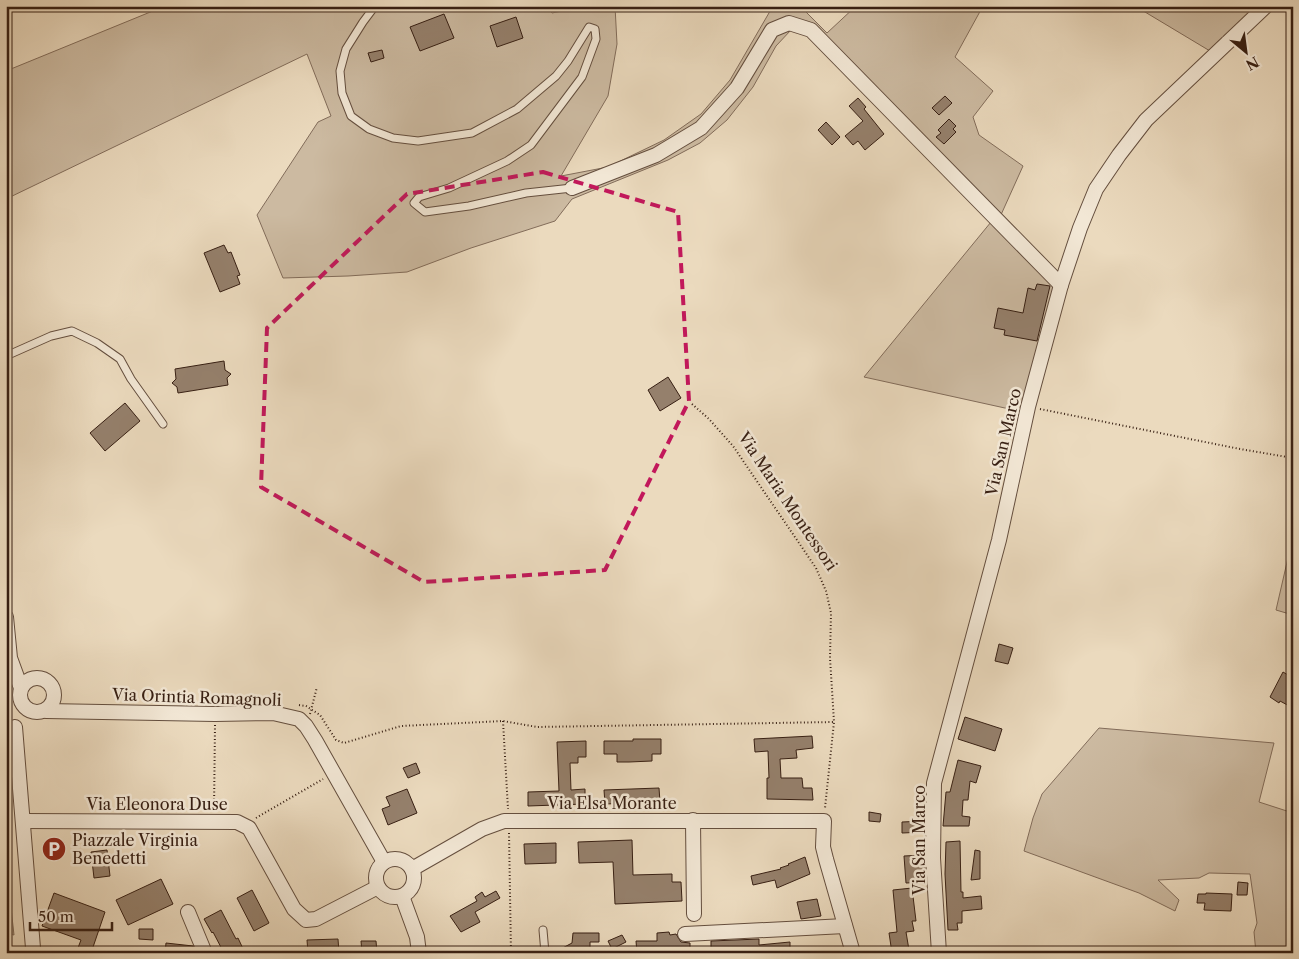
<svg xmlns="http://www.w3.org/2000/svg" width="1299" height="959" font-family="'Libre Caslon Text',serif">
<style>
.green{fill:#ccbaa1;stroke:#826c5a}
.water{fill:#ae9a84;stroke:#7e6957}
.building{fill:#95806c;stroke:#371f13}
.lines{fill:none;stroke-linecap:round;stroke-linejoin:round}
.service-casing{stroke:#644e3e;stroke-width:9}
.minor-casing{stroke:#644e3e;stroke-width:16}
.path{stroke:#371f13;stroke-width:2;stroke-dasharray:1 2.5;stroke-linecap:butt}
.service{stroke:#f2e7d5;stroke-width:7}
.minor{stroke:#f2e7d5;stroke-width:14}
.marked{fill:none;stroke:#c2185b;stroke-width:4;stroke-dasharray:10 6;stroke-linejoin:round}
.labels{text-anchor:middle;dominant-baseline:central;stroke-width:5;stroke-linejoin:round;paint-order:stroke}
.street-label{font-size:16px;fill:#371f13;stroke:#f2e7d5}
.poi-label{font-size:16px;fill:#371f13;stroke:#f2e7d5;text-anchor:start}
</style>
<rect width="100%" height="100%" fill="#ebdabe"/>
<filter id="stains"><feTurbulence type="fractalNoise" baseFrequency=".004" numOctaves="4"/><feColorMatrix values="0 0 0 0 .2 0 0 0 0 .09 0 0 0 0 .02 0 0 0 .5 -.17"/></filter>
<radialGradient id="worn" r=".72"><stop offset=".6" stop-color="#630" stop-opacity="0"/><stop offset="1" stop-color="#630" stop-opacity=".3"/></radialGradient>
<!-- green -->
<g class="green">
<path d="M165 6H546L552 13 585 6H615L617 44 608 96 561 176 608 167 664 140 701 114 730 80 773 6H800L827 33 856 6H983L955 57 993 91 973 117 979 135 1023 166 1000 217 991 222 1054 288 1023 412 864 377 991 222 814 38 791 30 776 46 753 87 727 120 700 143 668 160 572 199 555 221 471 248 407 272 348 276 283 278 257 215 318 122 331 116 307 54 6 199V71Z"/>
<path d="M1135 6H1259L1210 51Z"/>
<path d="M1293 536V615L1276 610Z"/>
<path d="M1099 728 1274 743 1259 802 1293 813V953H1256L1254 932 1257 923 1250 874 1209 873 1199 878 1158 880 1179 900 1175 911 1139 893 1024 851 1033 818 1042 794Z"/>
</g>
<!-- water -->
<path class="water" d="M6 863 14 935 6 933Z"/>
<!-- building -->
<g class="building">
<path d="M444 14 454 38 420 51 410 27Z"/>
<path d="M516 17 523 38 497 47 490 26Z"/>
<path d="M382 50 384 58 371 62 368 53Z"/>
<path d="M945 96 952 103 939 115 932 108Z"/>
<path d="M858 98 866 107 864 109 884 134 865 150 858 141 853 145 845 136 863 121 849 106Z"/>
<path d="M949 119 956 126 953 129 956 132 944 144 936 137 941 133 938 130Z"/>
<path d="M826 122 840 137 832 145 818 130Z"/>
<path d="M224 245 228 253 231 252 240 275 237 276 240 284 220 292 204 253Z"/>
<path d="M1037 284 1050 286 1037 341 1004 335 1005 330 994 328 998 308 1023 313 1028 288 1035 290Z"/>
<path d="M224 361 225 370 231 374 227 378 228 385 178 393 177 387 172 383 176 379 175 369Z"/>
<path d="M668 377 681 398 660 411 648 390Z"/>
<path d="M125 403 140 421 105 451 90 433Z"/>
<path d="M999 644 1013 648 1008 664 995 661Z"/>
<path d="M1283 672 1293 678V708L1280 701 1279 703 1270 697Z"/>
<path d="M965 717 1002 729 995 751 958 739Z"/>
<path d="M812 736 813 748 796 750 797 758 780 759 781 778H802L803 788H812L813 800 767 799V778H769L768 751 755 752 754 739Z"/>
<path d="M633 739H661V754H652V761L629 762H617V754H604V741H633Z"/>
<path d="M586 741V757H578V763H570L571 790 585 789V804L528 806V792L559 791 557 742Z"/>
<path d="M958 760 981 766 976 783 970 781 968 800H963L962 816 970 817 969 826H943L946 792H950Z"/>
<path d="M416 763 420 773 408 778 403 768Z"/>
<path d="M659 788 660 802 605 804 604 790Z"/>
<path d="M407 789 417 813 388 825 382 809 390 806 386 797Z"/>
<path d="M869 812 881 814 880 822 869 821Z"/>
<path d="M925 821V832L902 833V822Z"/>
<path d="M632 840 633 875 672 874V882H681L682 901 615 904 613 862 579 863 578 842Z"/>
<path d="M960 841 961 892H963V898L981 896 982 909 962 911V923H957L958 930H948L945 874 946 842Z"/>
<path d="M556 843V863L525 864 524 844Z"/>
<path d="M107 850 110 876 94 878 91 852Z"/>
<path d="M975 850 980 851V879L971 880Z"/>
<path d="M924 855 926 882 906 883 904 856Z"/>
<path d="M805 857 810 874 777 888 775 880 753 885 751 876 781 869 780 868 789 865 788 864Z"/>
<path d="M161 879 173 904 128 925 116 900Z"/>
<path d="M1238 882 1248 883 1247 895H1237Z"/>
<path d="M912 888 916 921H912L914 931 906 932 909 950 900 951V953H892L889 933 897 932 893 890Z"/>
<path d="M252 890 269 923 254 931 237 898Z"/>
<path d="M496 891 500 898 475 912 480 922 461 932 450 916 477 901 475 897 482 892 485 897Z"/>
<path d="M54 893 105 912 91 953H76L81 940 42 926Z"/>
<path d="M1206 893 1232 894 1231 911 1204 910 1205 903H1197L1198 894H1206Z"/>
<path d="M817 899 821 916 801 919 797 902Z"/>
<path d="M221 910 236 939 238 938 245 953H224L213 932 212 933 204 919Z"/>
<path d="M139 929H153V940L139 939Z"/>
<path d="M669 932 670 935 676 934 681 942 690 943V953H637L636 941H657V933Z"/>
<path d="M573 933H599V942H590V953H573V950L557 951 572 943Z"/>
<path d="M622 935 626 942 612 949 608 941Z"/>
<path d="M338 939 339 953H308L307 940Z"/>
<path d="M759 939V945L790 942V953L711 952V941Z"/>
<path d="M361 941H376L377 953H362Z"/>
<path d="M166 943 193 946 195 953H165Z"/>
</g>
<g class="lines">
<!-- service casing -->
<g class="service-casing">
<g id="service">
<path d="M375 6 363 22 346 49 340 71 342 93 351 116 369 129 393 138 418 141 472 133 517 109 556 76 568 61 589 27 595 29 596 39 582 77 531 145 507 161 449 188 419 197 414 203 425 212 469 206 526 193 572 188"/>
<path d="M6 356 51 336 72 331 97 343 120 359 131 379 163 424"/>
<path d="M543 930 545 953"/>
</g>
</g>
<!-- minor casing -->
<g class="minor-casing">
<g id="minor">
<path d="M572 188 656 155 701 128 737 88 772 30 789 23 811 30 1061 285"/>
<path d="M6 617 10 658 21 688"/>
<circle cx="37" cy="695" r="17"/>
<path d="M46 711 215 714 273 713 299 719 306 726 315 740 384 862"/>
<path d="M15 727 33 948 32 953"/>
<path d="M693 820 694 914"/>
<path d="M23 821 237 822 249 828 294 909 306 920 316 919 378 887"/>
<circle cx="395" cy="878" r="19"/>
<path d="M412 869 482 829 504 821H824L823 847 826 859 853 953"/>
<path d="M402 896 417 937 419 953"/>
<path d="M188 912 205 953"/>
<path d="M685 934 845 926"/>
<path d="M939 953 933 858 934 783 999 540 1028 407 1061 285 1080 228 1096 189 1119 155 1146 120 1266 6"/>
</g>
</g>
<!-- path -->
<g class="path">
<path d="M692 404 709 419 733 446 816 568 826 591 831 613 830 658 834 722 825 808"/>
<path d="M1040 409 1240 449 1293 458"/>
<path d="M215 703V700H237"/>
<path d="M299 705 306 706 320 715 336 740 344 743 401 726 503 721 537 727 834 722"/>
<path d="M310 714 317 687"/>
<path d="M503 721 508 809"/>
<path d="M214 810 215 725"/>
<path d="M256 818 323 779"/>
<path d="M509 833 511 953"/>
</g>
<!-- service -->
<use href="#service" class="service"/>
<!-- minor -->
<use href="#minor" class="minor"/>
</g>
<!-- marked area -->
<path class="marked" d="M543 172 678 212 689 401 605 570 424 582 261 487 267 328 407 194Z"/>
<!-- icons -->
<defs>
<g id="parking-disc" transform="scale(1.25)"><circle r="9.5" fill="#8f2418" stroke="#f2e7d5"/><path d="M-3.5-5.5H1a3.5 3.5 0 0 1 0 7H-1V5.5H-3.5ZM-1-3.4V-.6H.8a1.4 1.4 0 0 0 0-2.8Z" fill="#fff"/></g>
</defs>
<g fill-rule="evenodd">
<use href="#parking-disc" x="54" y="849"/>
</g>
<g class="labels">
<!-- street labels -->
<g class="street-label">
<text transform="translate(1003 442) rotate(-77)">Via San Marco</text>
<text transform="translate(788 501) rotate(56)">Via Maria Montessori</text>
<text transform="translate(197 697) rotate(2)">Via Orintia Romagnoli</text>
<text x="612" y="803">Via Elsa Morante</text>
<text x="157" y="804">Via Eleonora Duse</text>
<text transform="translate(919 840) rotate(-90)">Via San Marco</text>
</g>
<!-- poi labels -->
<g class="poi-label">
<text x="72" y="840">Piazzale Virginia<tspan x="72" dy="18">Benedetti</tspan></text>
</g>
</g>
<!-- margin -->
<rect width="1299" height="959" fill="none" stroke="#ebdabe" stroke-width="25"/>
<rect x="8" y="8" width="1284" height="944" fill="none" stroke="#371f13" stroke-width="2.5"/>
<rect x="12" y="12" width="1274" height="934" fill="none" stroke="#371f13"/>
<!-- north arrow -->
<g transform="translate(1246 52) rotate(151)" stroke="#f2e7d5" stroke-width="4" paint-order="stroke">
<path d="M0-4L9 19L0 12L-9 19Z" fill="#371f13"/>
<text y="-8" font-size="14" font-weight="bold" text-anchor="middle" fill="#371f13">N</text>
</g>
<!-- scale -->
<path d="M30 922v8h82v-8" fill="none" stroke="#371f13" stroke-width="2.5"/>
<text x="38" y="922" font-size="15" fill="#371f13" stroke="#f2e7d5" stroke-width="4" paint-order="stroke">50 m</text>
<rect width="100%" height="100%" filter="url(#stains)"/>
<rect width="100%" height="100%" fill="url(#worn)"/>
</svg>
